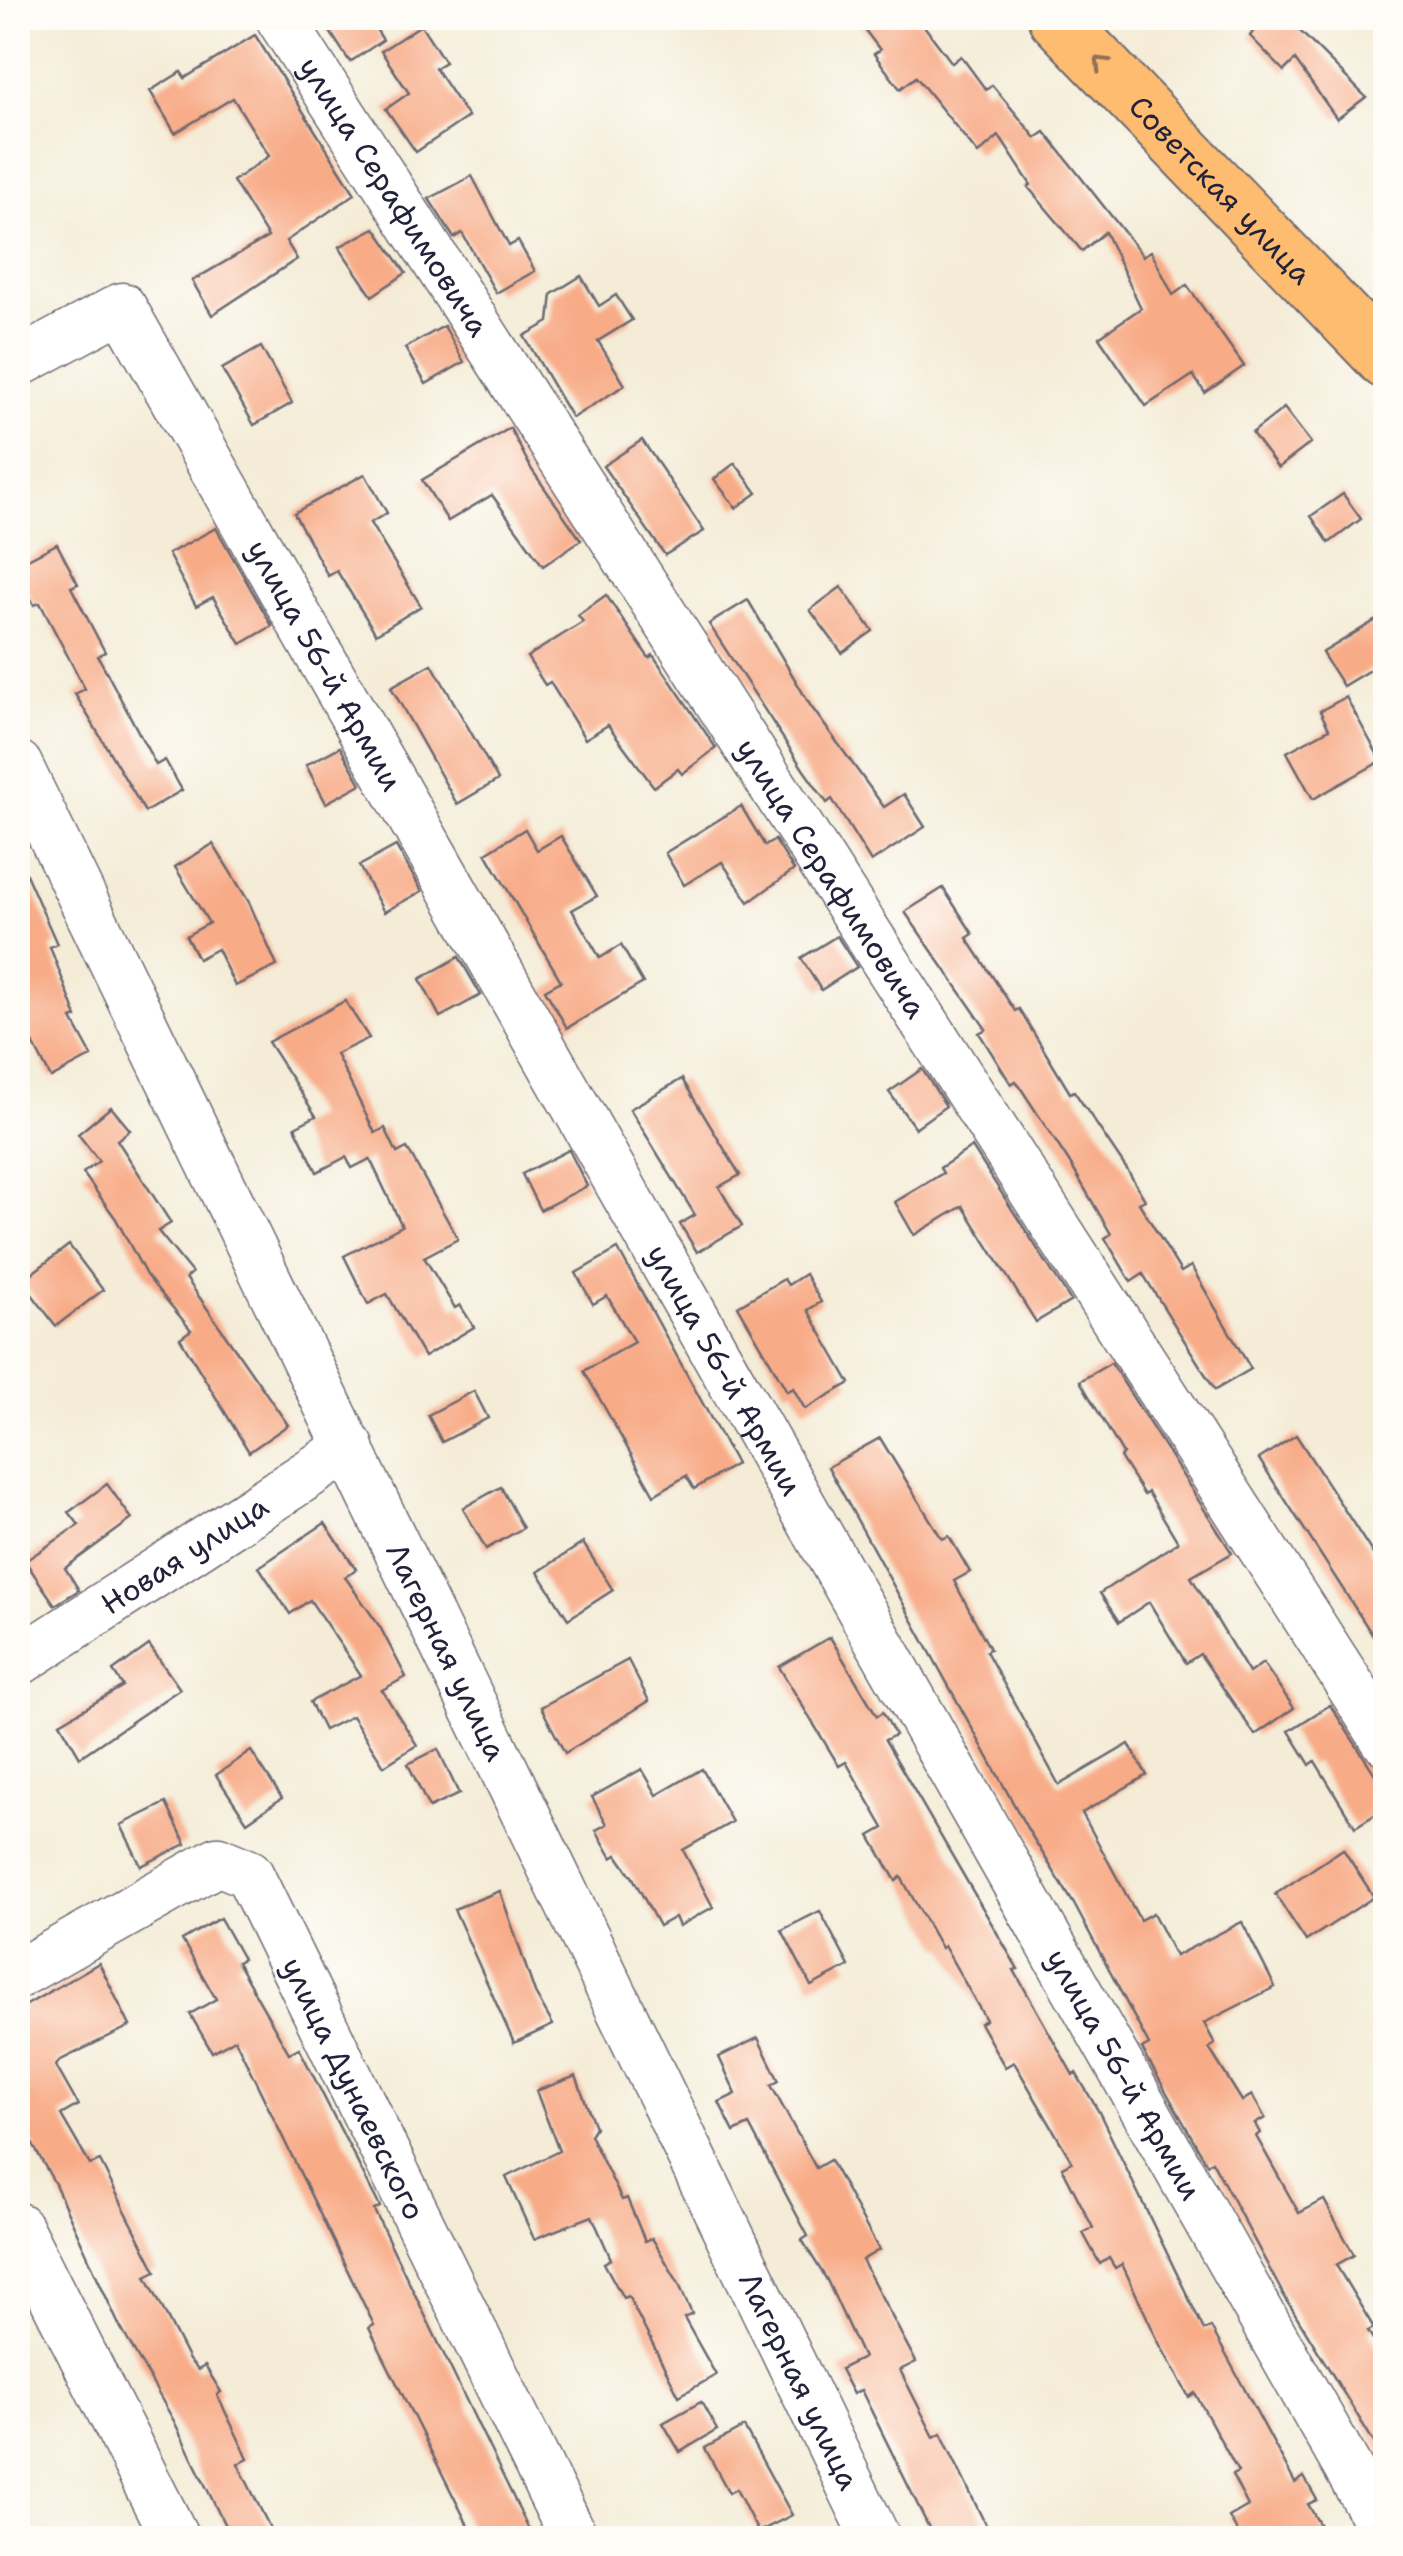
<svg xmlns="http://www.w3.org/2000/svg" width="1403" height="2556" font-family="'Shantell Sans',sans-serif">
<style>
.building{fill:#f8ab87}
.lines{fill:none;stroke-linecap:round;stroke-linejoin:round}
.minor-casing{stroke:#6c6972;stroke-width:51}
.major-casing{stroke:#6c6972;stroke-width:59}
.minor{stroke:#fff;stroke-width:48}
.major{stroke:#fdbc70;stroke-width:55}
.oneway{stroke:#906f56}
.labels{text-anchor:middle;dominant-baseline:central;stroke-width:10;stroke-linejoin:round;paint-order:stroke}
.street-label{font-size:30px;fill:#22223b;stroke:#fdfcf7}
</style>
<rect width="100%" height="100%" fill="#fdfcf7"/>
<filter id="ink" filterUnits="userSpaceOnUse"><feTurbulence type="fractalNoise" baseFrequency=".01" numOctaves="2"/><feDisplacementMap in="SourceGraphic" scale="20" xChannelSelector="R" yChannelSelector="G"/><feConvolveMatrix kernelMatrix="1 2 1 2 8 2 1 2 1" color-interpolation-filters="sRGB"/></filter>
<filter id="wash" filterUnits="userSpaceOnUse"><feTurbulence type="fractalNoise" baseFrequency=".0048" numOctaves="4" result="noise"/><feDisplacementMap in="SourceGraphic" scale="40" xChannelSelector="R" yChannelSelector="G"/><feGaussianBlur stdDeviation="2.25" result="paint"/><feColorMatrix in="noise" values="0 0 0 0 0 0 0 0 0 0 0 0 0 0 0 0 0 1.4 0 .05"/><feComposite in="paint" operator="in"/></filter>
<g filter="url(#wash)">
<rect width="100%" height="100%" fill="#f4ecd7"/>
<g id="blocks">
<!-- building -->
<g class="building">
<path d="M321 18H369L383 40 350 62Z"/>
<path d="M856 18H918L952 63 961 56 986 90 992 85 1036 138 1045 132 1143 256 1151 251 1173 295 1187 285 1244 366 1205 393 1193 375 1146 406 1099 337 1141 308 1105 232 1082 251 1028 187 1031 185 999 136 978 154 916 77 900 89 874 54 880 50Z"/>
<path d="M1263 18H1287L1366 97 1337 119 1295 60 1284 71 1250 36Z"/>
<path d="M421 25 445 62 435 68 468 117 416 152 386 109 409 93 381 51Z"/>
<path d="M255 35 355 194 286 241 297 259 212 315 192 281 268 237 233 181 269 156 233 98 175 133 150 91 181 72 185 78Z"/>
<path d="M472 176 509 246 518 241 535 271 496 293 462 233 454 238 429 199Z"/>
<path d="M375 228 406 273 372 296 339 247Z"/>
<path d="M581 276 599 306 616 295 632 320 598 341 625 385 572 418 524 336 549 322 552 294Z"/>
<path d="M444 326 464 362 426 384 405 348Z"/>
<path d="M261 347 292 403 254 425 222 369Z"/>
<path d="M1284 408 1311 443 1278 468 1252 433Z"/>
<path d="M510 428 532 470 581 540 543 566 492 495 448 521 422 480Z"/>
<path d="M642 440 704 531 665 555 603 466Z"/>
<path d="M735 463 757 493 736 508 714 479Z"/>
<path d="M365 474 387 513 370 523 421 606 376 634 337 571 328 576 294 513Z"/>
<path d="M1343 494 1361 519 1329 543 1311 516Z"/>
<path d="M216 528 272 626 241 644 213 597 196 606 168 554Z"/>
<path d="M57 544 78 584 71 587 105 652 98 656 156 765 165 760 182 790 145 812 75 694 85 689 40 603 34 605 18 572V564Z"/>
<path d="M841 587 873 631 842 653 810 610Z"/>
<path d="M606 595 649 658 653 655 716 748 682 774 678 769 654 787 608 725 585 739 550 682 545 685 527 657 583 622 578 615Z"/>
<path d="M748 600 810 705 884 807 904 794 925 827 871 862 832 799 827 803 803 769 709 624Z"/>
<path d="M1386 614V660L1343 686 1322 653Z"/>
<path d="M432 664 498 780 457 804 391 687Z"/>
<path d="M1346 697 1381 761 1313 799 1287 752 1329 729 1320 711Z"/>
<path d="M340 747 361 784 326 803 306 765Z"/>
<path d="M741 806 765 846 775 840 794 870 749 902 722 862 684 885 665 853Z"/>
<path d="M525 829 537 850 561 836 597 896 572 910 600 958 621 945 643 983 567 1028 545 990 561 981 486 853Z"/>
<path d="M213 844 249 902 277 966 235 986 217 949 198 959 186 936 209 923 175 867Z"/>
<path d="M396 846 422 891 384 912 359 866Z"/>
<path d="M18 856 57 944 50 947 77 1017 72 1019 92 1056 51 1078 33 1043 26 1046 18 1023Z"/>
<path d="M943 888 973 934 967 938 1015 1011 1019 1009 1070 1093 1074 1091 1128 1171 1145 1200 1139 1203 1181 1272 1191 1266 1251 1369 1215 1390 1143 1274 1131 1282 1105 1238 1111 1234 1071 1165 1016 1081 1011 1084 979 1033 986 1029 905 912Z"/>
<path d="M837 936 857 967 821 990 801 958Z"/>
<path d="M459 957 481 995 440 1017 420 979Z"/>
<path d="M345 1001 369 1038 336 1054 375 1133 385 1128 397 1153 407 1148 458 1239 424 1257 455 1308 460 1305 474 1327 424 1357 387 1294 368 1304 344 1256 402 1226 370 1159 352 1168 346 1157 317 1172 295 1127 316 1116 268 1042Z"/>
<path d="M922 1069 946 1106 915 1128 889 1092Z"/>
<path d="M682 1079 740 1175 719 1187 742 1226 697 1252 680 1224 695 1215 630 1109Z"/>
<path d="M111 1107 130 1130 117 1140 171 1223 158 1231 192 1273 186 1278 288 1425 249 1452 180 1338 191 1330 146 1275 116 1219 83 1173 99 1161 78 1134Z"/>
<path d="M972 1147 1071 1301 1036 1322 963 1206 914 1235 895 1202 943 1173 940 1168Z"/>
<path d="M569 1150 587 1186 540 1210 522 1174Z"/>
<path d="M69 1245 103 1290 56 1326 22 1281Z"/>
<path d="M618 1249 736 1464 694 1489 686 1476 654 1495 584 1371 634 1342 607 1296 593 1304 576 1273Z"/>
<path d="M805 1274 821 1302 808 1310 850 1383 805 1409 793 1388 787 1391 738 1306 784 1279 788 1285Z"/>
<path d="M1111 1363 1232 1553 1191 1577 1249 1673 1263 1663 1294 1708 1255 1735 1200 1654 1186 1663 1149 1602 1119 1622 1100 1593 1178 1542 1148 1492 1144 1495 1120 1457 1123 1454 1080 1381Z"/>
<path d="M474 1391 488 1418 442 1442 428 1415Z"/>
<path d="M1296 1435 1386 1574V1656L1259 1459Z"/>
<path d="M880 1438 942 1539 949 1536 970 1572 954 1581 990 1649 986 1651 1059 1785 1129 1744 1147 1775 1082 1813 1140 1920 1153 1913 1175 1956 1242 1922 1275 1987 1204 2023 1215 2044 1209 2048 1242 2101 1252 2095 1265 2118 1255 2124 1260 2133 1256 2136 1299 2213 1324 2200 1354 2255 1336 2265 1374 2328 1368 2331 1386 2360V2462L1283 2294 1212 2161 1207 2164 1142 2049 1149 2045 1074 1904 1027 1828 828 1467Z"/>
<path d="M107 1484 132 1519 65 1568 79 1590 55 1605 25 1561 79 1525 69 1512Z"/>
<path d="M501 1487 523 1528 486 1549 463 1508Z"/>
<path d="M325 1523 356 1569 345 1577 380 1627 406 1677 382 1690 417 1745 384 1766 352 1716 324 1730 310 1702 361 1675 310 1600 290 1614 259 1567Z"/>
<path d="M583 1543 613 1590 568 1619 538 1572Z"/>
<path d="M830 1637 877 1716 883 1712 895 1735 885 1740 1018 1969 1014 1970 1073 2075 1076 2073 1099 2112 1204 2330 1211 2327 1295 2483 1304 2477 1317 2500 1308 2504 1327 2538H1241L1229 2517 1248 2506 1232 2475 1238 2472 1195 2393 1189 2397 1159 2343 1122 2264 1115 2268 1109 2258 1100 2264 1083 2233 1093 2228 1062 2167 1072 2162 1014 2062 1005 2067 980 2023 986 2020 944 1946 941 1948 901 1877 896 1881 870 1836 884 1828 846 1762 839 1766 779 1667Z"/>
<path d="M149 1645 180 1689 80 1757 60 1723 123 1686 113 1671Z"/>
<path d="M628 1660 649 1701 565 1753 541 1707Z"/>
<path d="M1330 1705 1386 1791V1808L1355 1827 1315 1761 1310 1765 1289 1731Z"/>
<path d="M438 1749 459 1794 429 1808 408 1764Z"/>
<path d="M251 1751 282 1798 247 1822 216 1775Z"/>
<path d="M642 1769 657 1795 702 1769 732 1822 683 1850 713 1907 679 1926 675 1917 659 1926 633 1878 617 1855 612 1858 596 1830 607 1824 592 1797Z"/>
<path d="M166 1803 186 1844 141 1866 121 1825Z"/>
<path d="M1343 1849 1374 1897 1306 1941 1275 1894Z"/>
<path d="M500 1891 535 1993 553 2025 514 2043 454 1909Z"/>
<path d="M820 1911 849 1966 811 1986 782 1930Z"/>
<path d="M220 1918 243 1959 237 1962 289 2053 299 2048 380 2207 374 2210 533 2538H488L483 2528 472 2533 369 2328 374 2325 235 2039 212 2052 190 2014 216 1999 182 1940Z"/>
<path d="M99 1963 130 2026 59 2061 56 2066 78 2105 61 2115 90 2165 100 2161 156 2271 146 2276 189 2360 198 2370 205 2366 221 2392 217 2395 248 2458 238 2464 275 2538H231L174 2421 118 2323 55 2184 18 2118V2010Z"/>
<path d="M758 2038 779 2081 771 2085 816 2168 830 2160 879 2250 862 2260 916 2362 900 2370 934 2437 941 2433 992 2538H934L861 2390 853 2394 840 2369 863 2358 827 2280 802 2240 808 2236 749 2125 734 2132 719 2102 736 2094 719 2057Z"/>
<path d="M576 2076 595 2127 590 2135 622 2200 627 2198 645 2241 652 2238 678 2282 692 2314 684 2318 716 2375 679 2396 628 2296 623 2298 604 2263 611 2259 592 2216 534 2239 506 2177 559 2151 536 2091Z"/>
<path d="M701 2402 717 2430 680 2452 663 2423Z"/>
<path d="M744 2427 792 2515 758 2532 736 2489 729 2493 705 2448Z"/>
</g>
</g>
</g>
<g filter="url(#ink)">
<use href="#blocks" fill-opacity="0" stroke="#6c6972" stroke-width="2.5"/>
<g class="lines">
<!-- minor casing -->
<g class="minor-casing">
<g id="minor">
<path id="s1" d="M280 18 1386 1741"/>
<path id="s2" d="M18 363 122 307 1386 2535"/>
<path id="s3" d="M18 765 876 2538"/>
<path id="s4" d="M18 1662 350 1447"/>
<path id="s5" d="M18 1974 218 1861 249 1874 574 2538"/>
<path d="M18 2227 175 2538"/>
</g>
</g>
<!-- major casing -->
<g class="major-casing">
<g id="major">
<path id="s6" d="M1056 18 1386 361"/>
</g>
</g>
<!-- minor -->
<use href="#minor" class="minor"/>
<!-- major -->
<use href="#major" class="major"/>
</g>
<!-- one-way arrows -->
<defs><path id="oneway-chevron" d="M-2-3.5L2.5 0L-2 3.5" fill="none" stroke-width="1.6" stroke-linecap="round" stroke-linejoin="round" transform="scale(2.5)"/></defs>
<use class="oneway" href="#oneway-chevron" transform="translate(1101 63) rotate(-135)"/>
</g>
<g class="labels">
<!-- street labels -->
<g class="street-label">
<text stroke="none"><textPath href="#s6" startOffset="238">Советская улица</textPath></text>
<text stroke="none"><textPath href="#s1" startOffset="212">улица Серафимовича</textPath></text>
<text stroke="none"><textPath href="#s2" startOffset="530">улица 56-й Армии</textPath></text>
<text stroke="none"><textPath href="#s1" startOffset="1022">улица Серафимовича</textPath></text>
<text stroke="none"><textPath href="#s2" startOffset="1340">улица 56-й Армии</textPath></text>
<text stroke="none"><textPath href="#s4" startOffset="198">Новая улица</textPath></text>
<text stroke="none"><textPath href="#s3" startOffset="985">Лагерная улица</textPath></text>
<text stroke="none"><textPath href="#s2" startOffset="2150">улица 56-й Армии</textPath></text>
<text stroke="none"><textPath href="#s5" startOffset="502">улица Дунаевского</textPath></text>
<text stroke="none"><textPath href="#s3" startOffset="1795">Лагерная улица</textPath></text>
</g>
</g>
<!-- margin -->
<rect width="1403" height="2556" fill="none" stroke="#fdfcf7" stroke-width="60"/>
</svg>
